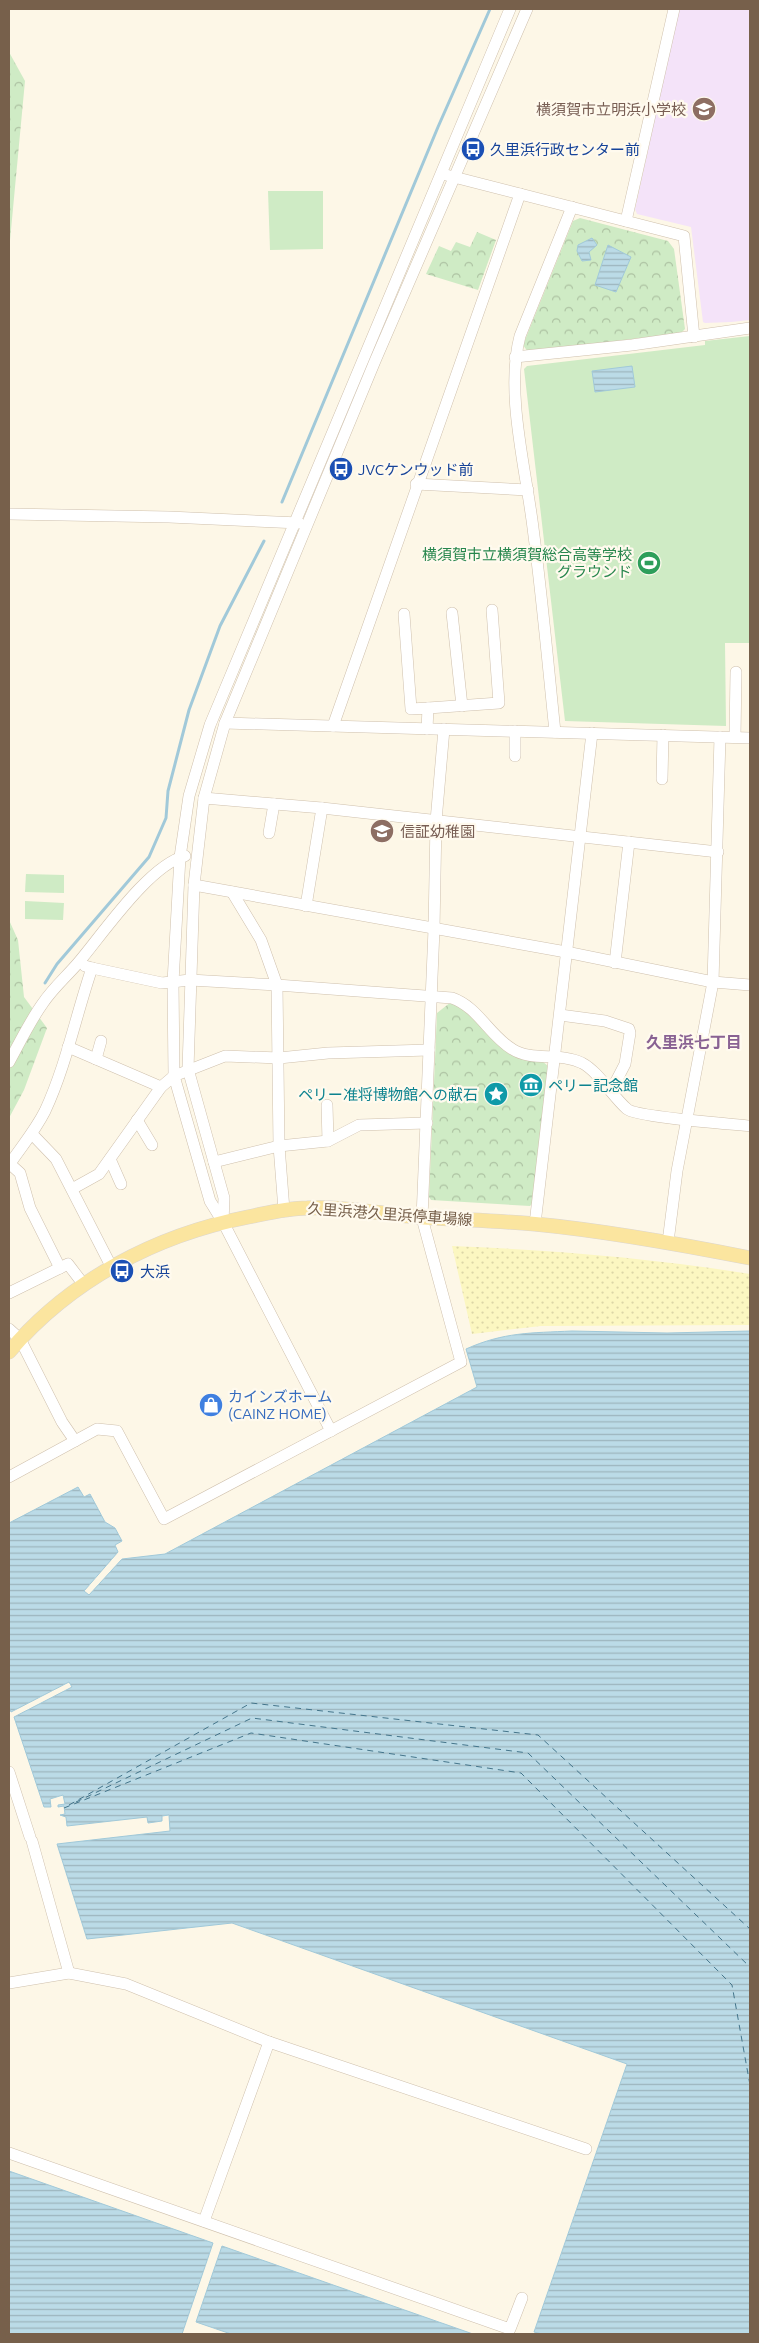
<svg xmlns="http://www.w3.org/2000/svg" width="759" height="2343" font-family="Ubuntu,'Noto Sans JP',sans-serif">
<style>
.education{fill:#f4e3f9}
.grass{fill:#cfebc5}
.forest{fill:url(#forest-crowns)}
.sand{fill:url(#sand-dots)}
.water{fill:url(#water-rules);stroke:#a1c9d9}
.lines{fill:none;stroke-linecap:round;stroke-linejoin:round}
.stream{stroke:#a1c9d9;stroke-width:3}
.ferry{stroke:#44758b;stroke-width:1;stroke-dasharray:6 5;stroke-linecap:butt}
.minor-casing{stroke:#cfc0ad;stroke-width:12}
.major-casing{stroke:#dcd6d0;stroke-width:15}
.minor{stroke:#fff;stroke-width:11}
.major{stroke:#fbe59f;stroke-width:14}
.labels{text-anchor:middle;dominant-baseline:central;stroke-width:4.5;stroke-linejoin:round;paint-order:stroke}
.education-label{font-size:15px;fill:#785e54;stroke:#fffaee;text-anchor:end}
.transit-label{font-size:15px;fill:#164399;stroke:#fffaee;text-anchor:start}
.leisure-label{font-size:15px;fill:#27864d;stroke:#fffaee;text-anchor:end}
.culture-label{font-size:15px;fill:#0d838f;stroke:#fffaee;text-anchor:start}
.street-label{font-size:15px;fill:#77604b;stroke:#fffaee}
.shop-label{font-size:15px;fill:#366cbe;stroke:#fffaee;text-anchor:start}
.neighbourhood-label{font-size:16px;font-weight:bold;fill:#896293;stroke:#fffaee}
</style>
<defs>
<pattern id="forest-crowns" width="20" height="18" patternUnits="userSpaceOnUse" patternTransform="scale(1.25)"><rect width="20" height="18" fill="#cfebc5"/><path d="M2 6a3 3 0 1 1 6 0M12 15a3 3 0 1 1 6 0" fill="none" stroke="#adc2a2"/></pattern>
<pattern id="sand-dots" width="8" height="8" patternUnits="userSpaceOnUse" patternTransform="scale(1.25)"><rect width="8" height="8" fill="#fcf7c1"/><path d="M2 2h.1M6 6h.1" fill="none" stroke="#dcd6a7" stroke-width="1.8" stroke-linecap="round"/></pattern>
<pattern id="water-rules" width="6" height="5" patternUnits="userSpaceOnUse" patternTransform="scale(1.25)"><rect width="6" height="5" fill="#bbdbe7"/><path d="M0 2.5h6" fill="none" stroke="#9db5bd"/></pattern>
</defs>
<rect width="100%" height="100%" fill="#fdf7e7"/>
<!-- education -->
<path class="education" d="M679 9H750V320L731 322 705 323 703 322 691 227 637 214 635 209Z"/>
<!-- grass -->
<g class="grass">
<path d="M268 191H323V249L270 250Z"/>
<path d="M750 336V643H725L726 726 565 721 524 369 527 366 705 345V341Z"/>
<path d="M26 874 64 875V893L25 892Z"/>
<path d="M25 901 64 903 63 920 25 919Z"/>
</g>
<!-- forest -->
<g class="forest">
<path d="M9 52 25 81 9 251Z"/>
<path d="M580 218 668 241 674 249 685 329 681 333 528 352 523 345 573 221Z"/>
<path d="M477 232 496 240 478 290 426 274 439 246 451 251 456 242 470 247Z"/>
<path d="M9 920 18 940 24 997 47 1028 24 1090 9 1118Z"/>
<path d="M451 1002 468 1012 495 1040 542 1061 548 1066 532 1204 530 1206 431 1200 429 1197 437 1013Z"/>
</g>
<!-- sand -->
<path class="sand" d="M452 1246C552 1250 651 1258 750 1274V1325L541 1326 472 1334Z"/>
<!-- water -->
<g class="water">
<path d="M592 238 597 245 589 252 591 260 582 261 577 251 578 245Z"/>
<path d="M608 245 631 257 616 292 595 285Z"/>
<path d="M632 366 635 387 595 392 592 371Z"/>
<path d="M572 1331 667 1333 750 1331V2334H542L534 2332 627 2064 232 1923 87 1939 57 1844 170 1831 169 1815 162 1816V1821L148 1823 147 1817 67 1826 66 1817 60 1815 65 1814 64 1806 58 1807V1805L65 1804 63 1795 50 1799 51 1807H44L14 1717 72 1687 69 1682 11 1712 9 1707V1523L78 1487 84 1497 90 1494 105 1522 115 1528 122 1541 115 1545 118 1552 84 1591 89 1595 122 1559 165 1554 477 1387 466 1349C504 1332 531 1333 572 1331Z"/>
<path d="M9 2171 213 2243 182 2334H9Z"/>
<path d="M222 2246 473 2334H231L196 2322Z"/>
</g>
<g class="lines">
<!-- stream -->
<g class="stream">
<path d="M282 502 438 127 490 9"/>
<path d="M45 983 57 964 149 857 166 818 168 791 189 710 220 626 264 541"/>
</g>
<!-- ferry -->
<g class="ferry">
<path d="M76 1802 252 1718 528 1753 750 1967"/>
<path d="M69 1805 251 1703 538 1735 750 1929"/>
<path d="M64 1808 251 1733 521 1773 732 1985 750 2085"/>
</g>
<!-- minor casing -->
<g class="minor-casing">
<g id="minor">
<path d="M446 175 684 236 694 337"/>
<path d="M626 221 674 9"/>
<path d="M515 357 632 345 750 328"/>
<path d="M416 484 528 490"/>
<path d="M9 514 169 517 299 523"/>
<path d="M452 613 462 706"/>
<path d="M404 614 411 709 428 708 427 729"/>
<path d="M428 708 499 703 492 610"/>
<path d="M225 723 750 738"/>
<path d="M333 726 520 194"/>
<path d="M515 731V756"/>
<path d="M555 732C548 664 542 596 533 528 526 469 505 393 520 336L572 207"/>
<path d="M735 737 736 672"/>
<path d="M662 779 663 735"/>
<path d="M204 798 322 808 718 852"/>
<path d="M269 833 274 804"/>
<path d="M194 885 566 952 713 982 750 985"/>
<path d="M232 892 261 940 277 985 279 1146 284 1210"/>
<path d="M306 906 322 808"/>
<path d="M615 963 629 842"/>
<path d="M92 968 162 983 190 980 277 985 452 998C478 1007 489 1035 512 1049 532 1062 560 1052 582 1063 599 1072 612 1096 627 1109 636 1117 732 1124 750 1126"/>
<path d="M560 1015 605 1021 629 1029 630 1033 625 1064 611 1091"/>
<path d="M68 1047 161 1087"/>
<path d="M96 1059 101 1041"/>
<path d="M9 1062C20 1042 30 1021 43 1003 53 988 67 976 78 963 102 935 149 865 185 856"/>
<path d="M327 1105 328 1141"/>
<path d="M137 1120 152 1145"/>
<path d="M32 1134 56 1159 111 1266"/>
<path d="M110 1159 121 1184"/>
<path d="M214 1162 279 1146 328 1141 359 1125 427 1123"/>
<path d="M10 1164 20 1173 30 1208 60 1268"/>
<path d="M9 1165C21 1147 35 1131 45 1111 66 1066 76 1015 92 968L85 966"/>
<path d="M72 1189 99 1174 161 1087 174 1076 225 1056 279 1058 328 1053 429 1050"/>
<path d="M223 1222 224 1198 188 1069 194 885 204 798 225 723 375 361 527 9"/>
<path d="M535 1224 592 733"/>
<path d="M668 1242 677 1171 713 982 720 737"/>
<path d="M9 1293 68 1264 84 1285"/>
<path d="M9 1329 20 1339 62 1422 75 1441 9 1477"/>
<path d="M331 1431 223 1222 210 1201 174 1076 173 982 180 857 189 796 210 725 510 9"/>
<path d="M75 1441 97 1429 117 1431 164 1519 461 1362 422 1218 434 929 436 821 444 729"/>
<path d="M9 1772 30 1837"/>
<path d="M32 1841 69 1973"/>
<path d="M9 1983 69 1973 126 1984 269 2042 586 2149"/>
<path d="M9 2153 510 2329 522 2298"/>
<path d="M204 2221 269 2042"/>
</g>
</g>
<!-- major casing -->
<g class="major-casing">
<path id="major" d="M9 1352C70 1280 156 1235 248 1217 268 1213 287 1208 307 1208 349 1206 391 1216 433 1218 467 1220 501 1221 535 1224 608 1231 679 1244 750 1258"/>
</g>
<!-- minor -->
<use href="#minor" class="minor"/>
<!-- major -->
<use href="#major" class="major"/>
</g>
<!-- icons -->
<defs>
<g id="school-disc" transform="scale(1.25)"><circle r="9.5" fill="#8d6e63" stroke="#fffaee"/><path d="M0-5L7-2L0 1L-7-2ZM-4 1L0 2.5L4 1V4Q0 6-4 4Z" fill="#fff"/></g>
<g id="bus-disc" transform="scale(1.25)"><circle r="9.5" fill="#1a4fb4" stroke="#fffaee"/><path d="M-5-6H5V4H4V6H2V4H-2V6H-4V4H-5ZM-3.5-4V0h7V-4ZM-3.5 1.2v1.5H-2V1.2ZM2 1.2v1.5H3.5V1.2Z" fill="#fff"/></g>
<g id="stadium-disc" transform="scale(1.25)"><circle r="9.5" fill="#2e9e5b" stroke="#fffaee"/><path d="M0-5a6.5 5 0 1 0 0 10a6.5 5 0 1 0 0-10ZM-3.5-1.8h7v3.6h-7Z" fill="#fff"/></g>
<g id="museum-disc" transform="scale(1.25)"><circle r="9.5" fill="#0f9aa8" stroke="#fffaee"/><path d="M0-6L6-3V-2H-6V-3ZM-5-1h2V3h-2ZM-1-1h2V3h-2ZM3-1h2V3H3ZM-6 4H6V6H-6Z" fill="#fff"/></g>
<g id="sight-disc" transform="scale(1.25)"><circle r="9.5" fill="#0f9aa8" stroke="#fffaee"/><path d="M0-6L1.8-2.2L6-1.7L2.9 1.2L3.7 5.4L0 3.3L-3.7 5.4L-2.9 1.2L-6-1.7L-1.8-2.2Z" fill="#fff"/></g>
<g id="shop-disc" transform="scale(1.25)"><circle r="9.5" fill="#3f7fe0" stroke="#fffaee"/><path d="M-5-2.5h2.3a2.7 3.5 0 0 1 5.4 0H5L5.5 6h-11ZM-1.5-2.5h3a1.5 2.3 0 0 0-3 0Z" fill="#fff"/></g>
</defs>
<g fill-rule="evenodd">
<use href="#school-disc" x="704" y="109"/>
<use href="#bus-disc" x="473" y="149"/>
<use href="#bus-disc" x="341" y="469"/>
<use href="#stadium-disc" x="649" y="563"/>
<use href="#school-disc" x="382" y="831"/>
<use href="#museum-disc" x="531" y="1085"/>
<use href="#sight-disc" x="496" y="1094"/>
<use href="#bus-disc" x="122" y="1271"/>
<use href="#shop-disc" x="211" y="1405"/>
</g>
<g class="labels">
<!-- education labels -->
<g class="education-label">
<text x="686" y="109">横須賀市立明浜小学校</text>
<text x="400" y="831" text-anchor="start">信証幼稚園</text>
</g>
<!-- transit labels -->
<g class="transit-label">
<text x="490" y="149">久里浜行政センター前</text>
<text x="358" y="469">JVCケンウッド前</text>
<text x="140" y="1271">大浜</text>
</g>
<!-- leisure labels -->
<g class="leisure-label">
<text x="632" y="554">横須賀市立横須賀総合高等学校<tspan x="632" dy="17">グラウンド</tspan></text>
</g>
<!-- culture labels -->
<g class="culture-label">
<text x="548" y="1085">ペリー記念館</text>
<text x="478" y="1094" text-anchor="end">ペリー准将博物館への献石</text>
</g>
<!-- street labels -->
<g class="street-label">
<text transform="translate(390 1214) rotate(4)">久里浜港久里浜停車場線</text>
</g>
<!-- shop labels -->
<g class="shop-label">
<text x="228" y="1396">カインズホーム<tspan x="228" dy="17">(CAINZ HOME)</tspan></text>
</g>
<!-- neighbourhood labels -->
<g class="neighbourhood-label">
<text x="694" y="1042">久里浜七丁目</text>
</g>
</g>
<!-- border -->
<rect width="759" height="2343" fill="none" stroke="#77604b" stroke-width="20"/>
</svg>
